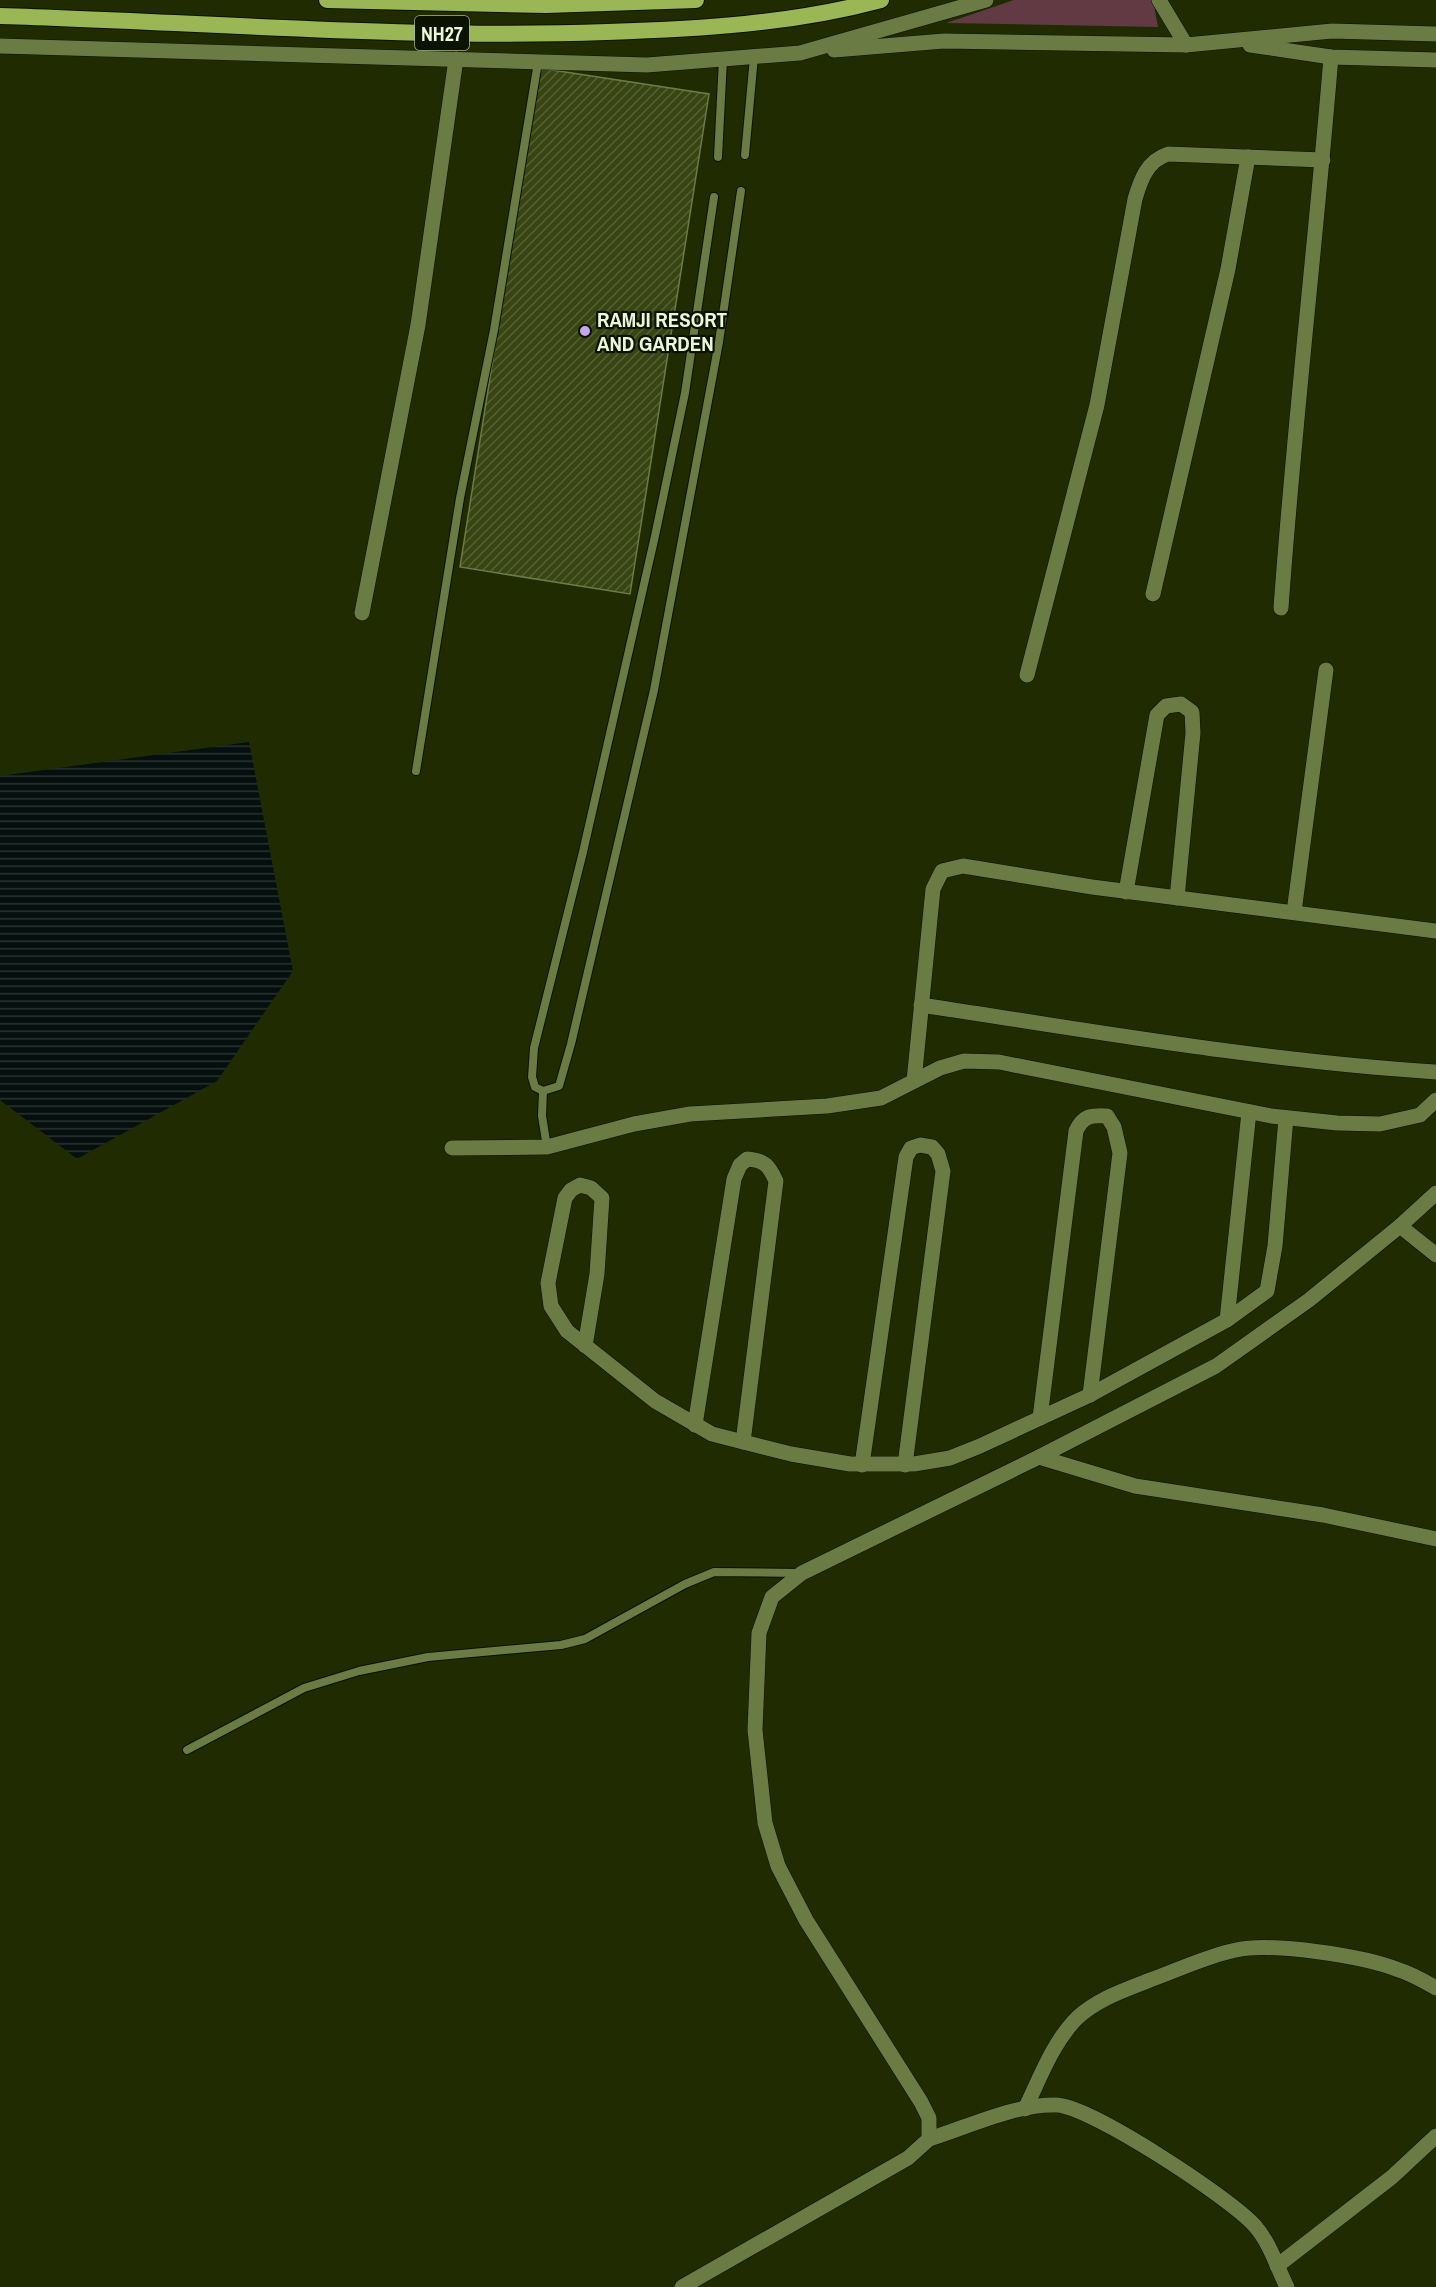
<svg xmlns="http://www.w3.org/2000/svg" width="1436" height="2287" font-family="'Archivo Narrow',sans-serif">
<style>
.green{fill:#613a44}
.water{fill:url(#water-rules)}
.building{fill:url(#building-hatch);stroke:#6c7c45;stroke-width:1.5}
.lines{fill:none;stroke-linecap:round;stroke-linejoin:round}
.service-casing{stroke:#0c1200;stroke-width:10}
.minor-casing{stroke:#0c1200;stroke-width:16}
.tertiary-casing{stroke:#0c1200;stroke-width:16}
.trunk-casing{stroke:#0c1200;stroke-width:18}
.service{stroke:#6b7b44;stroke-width:8}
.minor{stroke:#6b7b44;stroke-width:15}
.tertiary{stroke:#6b7b44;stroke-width:15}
.trunk{stroke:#9bb654;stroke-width:16}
.poi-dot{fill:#c5a7f1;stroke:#0c1200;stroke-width:2}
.labels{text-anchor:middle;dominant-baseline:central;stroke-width:4.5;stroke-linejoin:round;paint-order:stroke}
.shield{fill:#0c1200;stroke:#a9b297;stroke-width:1.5}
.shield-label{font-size:20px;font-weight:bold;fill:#ecf6d8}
.poi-label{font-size:21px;font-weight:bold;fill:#ecf6d8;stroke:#0c1200;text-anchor:start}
</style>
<defs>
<pattern id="water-rules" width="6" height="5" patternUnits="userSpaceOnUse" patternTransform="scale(1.5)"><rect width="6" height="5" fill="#05100e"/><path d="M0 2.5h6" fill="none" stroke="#2a3330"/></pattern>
<pattern id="building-hatch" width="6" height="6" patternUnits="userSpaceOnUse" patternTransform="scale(1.5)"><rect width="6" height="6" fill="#384513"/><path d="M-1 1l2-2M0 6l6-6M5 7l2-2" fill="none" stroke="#556035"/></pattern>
</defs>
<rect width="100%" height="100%" fill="#212b01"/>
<!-- green -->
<path class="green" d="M1014 0H1153L1158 27 946 23Z"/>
<!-- water -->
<path class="water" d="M249 742 293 971 217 1081 77 1159 0 1100V776Z"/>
<!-- building -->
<path class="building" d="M539 68 709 94 630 594 460 567Z"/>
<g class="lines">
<!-- service casing -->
<g class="service-casing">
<g id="service">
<path d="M745 155 754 57"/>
<path d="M718 157 723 59"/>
<path d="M714 197 685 393 655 536 583 852 534 1048 532 1077 535 1087 543 1091 559 1086 571 1044 654 690 719 342 741 191"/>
<path d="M416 771 460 498 494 330 538 62"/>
<path d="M543 1091 542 1116 547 1147"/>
<path d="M187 1750 304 1688 359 1671 428 1657 561 1645 585 1639 685 1584 714 1572 801 1573"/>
</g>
</g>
<!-- minor casing -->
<g class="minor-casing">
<g id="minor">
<path d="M1153 594 1228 269 1248 157"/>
<path d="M1281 608C1294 424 1316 241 1331 57"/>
<path d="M362 613 418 325 456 59"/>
<path d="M1027 675 1097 405 1135 199C1141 179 1147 161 1168 154L1323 160"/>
<path d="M1126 892 1157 715 1166 706 1181 704 1192 712 1193 733 1177 898"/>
<path d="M1294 912 1326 670"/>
<path d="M921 1005C1092 1031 1263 1061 1436 1072"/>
<path d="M914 1081 933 889 942 871 963 866 1092 887 1436 931"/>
<path d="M452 1148 547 1147 634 1124 690 1114 827 1106 881 1098 940 1068 964 1061 999 1062 1271 1116 1337 1123 1380 1124 1420 1115 1436 1100"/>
<path d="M1400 1226 1436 1255"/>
<path d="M1227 1320 1249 1112"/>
<path d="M585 1346 597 1274 602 1198 591 1188 580 1185 571 1190 565 1198 548 1283 551 1306 567 1331 655 1401 712 1434 791 1454 850 1464H914L950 1458 980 1446 1090 1395 1227 1320 1267 1291 1275 1246 1286 1118"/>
<path d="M1040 1418 1076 1131C1083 1116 1090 1115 1107 1116L1114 1127 1120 1153 1090 1395"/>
<path d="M695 1425 734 1179 740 1165 747 1159C765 1160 769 1166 776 1181L743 1442"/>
<path d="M1039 1457 1135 1486 1323 1515 1436 1539"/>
<path d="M862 1465 906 1157 911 1148 920 1145 932 1147 938 1154 943 1171 905 1465"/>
<path d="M1025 2109C1040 2078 1053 2042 1077 2018 1097 1999 1125 1990 1150 1980 1178 1970 1207 1956 1236 1950 1272 1942 1364 1956 1399 1970 1412 1974 1424 1981 1436 1988"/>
<path d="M929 2139C965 2128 1018 2103 1057 2105 1092 2107 1230 2198 1255 2226 1270 2243 1277 2267 1287 2287"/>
<path d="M1277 2266 1392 2177 1436 2136"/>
<path d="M682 2287 908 2158 929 2139V2118L921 2102 806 1920 778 1866 765 1823 755 1730 759 1633 772 1597 802 1573 1039 1457 1216 1366 1309 1300 1400 1226 1436 1193"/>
</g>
</g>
<!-- tertiary casing -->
<g class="tertiary-casing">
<g id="tertiary">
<path d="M1159 0 1186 45"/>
<path d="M1250 45 1331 57 1436 60"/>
<path d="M0 46 647 65 800 53 986 0"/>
<path d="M834 50 944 41 1186 45 1332 31 1436 34"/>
</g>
</g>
<!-- trunk casing -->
<g class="trunk-casing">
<g id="trunk">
<path d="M327 0 546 5 696 0"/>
<path d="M0 16C202 22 405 39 607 32 699 29 792 24 881 0"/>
</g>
</g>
<!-- service -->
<use href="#service" class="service"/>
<!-- minor -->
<use href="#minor" class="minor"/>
<!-- tertiary -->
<use href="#tertiary" class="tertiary"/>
<!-- trunk -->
<use href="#trunk" class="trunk"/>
</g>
<!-- markers -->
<circle class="poi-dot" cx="585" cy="331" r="6"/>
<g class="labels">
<!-- shield labels -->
<rect class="shield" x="415" y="16" width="54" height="34" rx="4.5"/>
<g class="shield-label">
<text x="442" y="33">NH27</text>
</g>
<!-- poi labels -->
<g class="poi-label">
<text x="597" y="319">RAMJI RESORT<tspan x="597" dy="24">AND GARDEN</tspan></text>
</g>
</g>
</svg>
